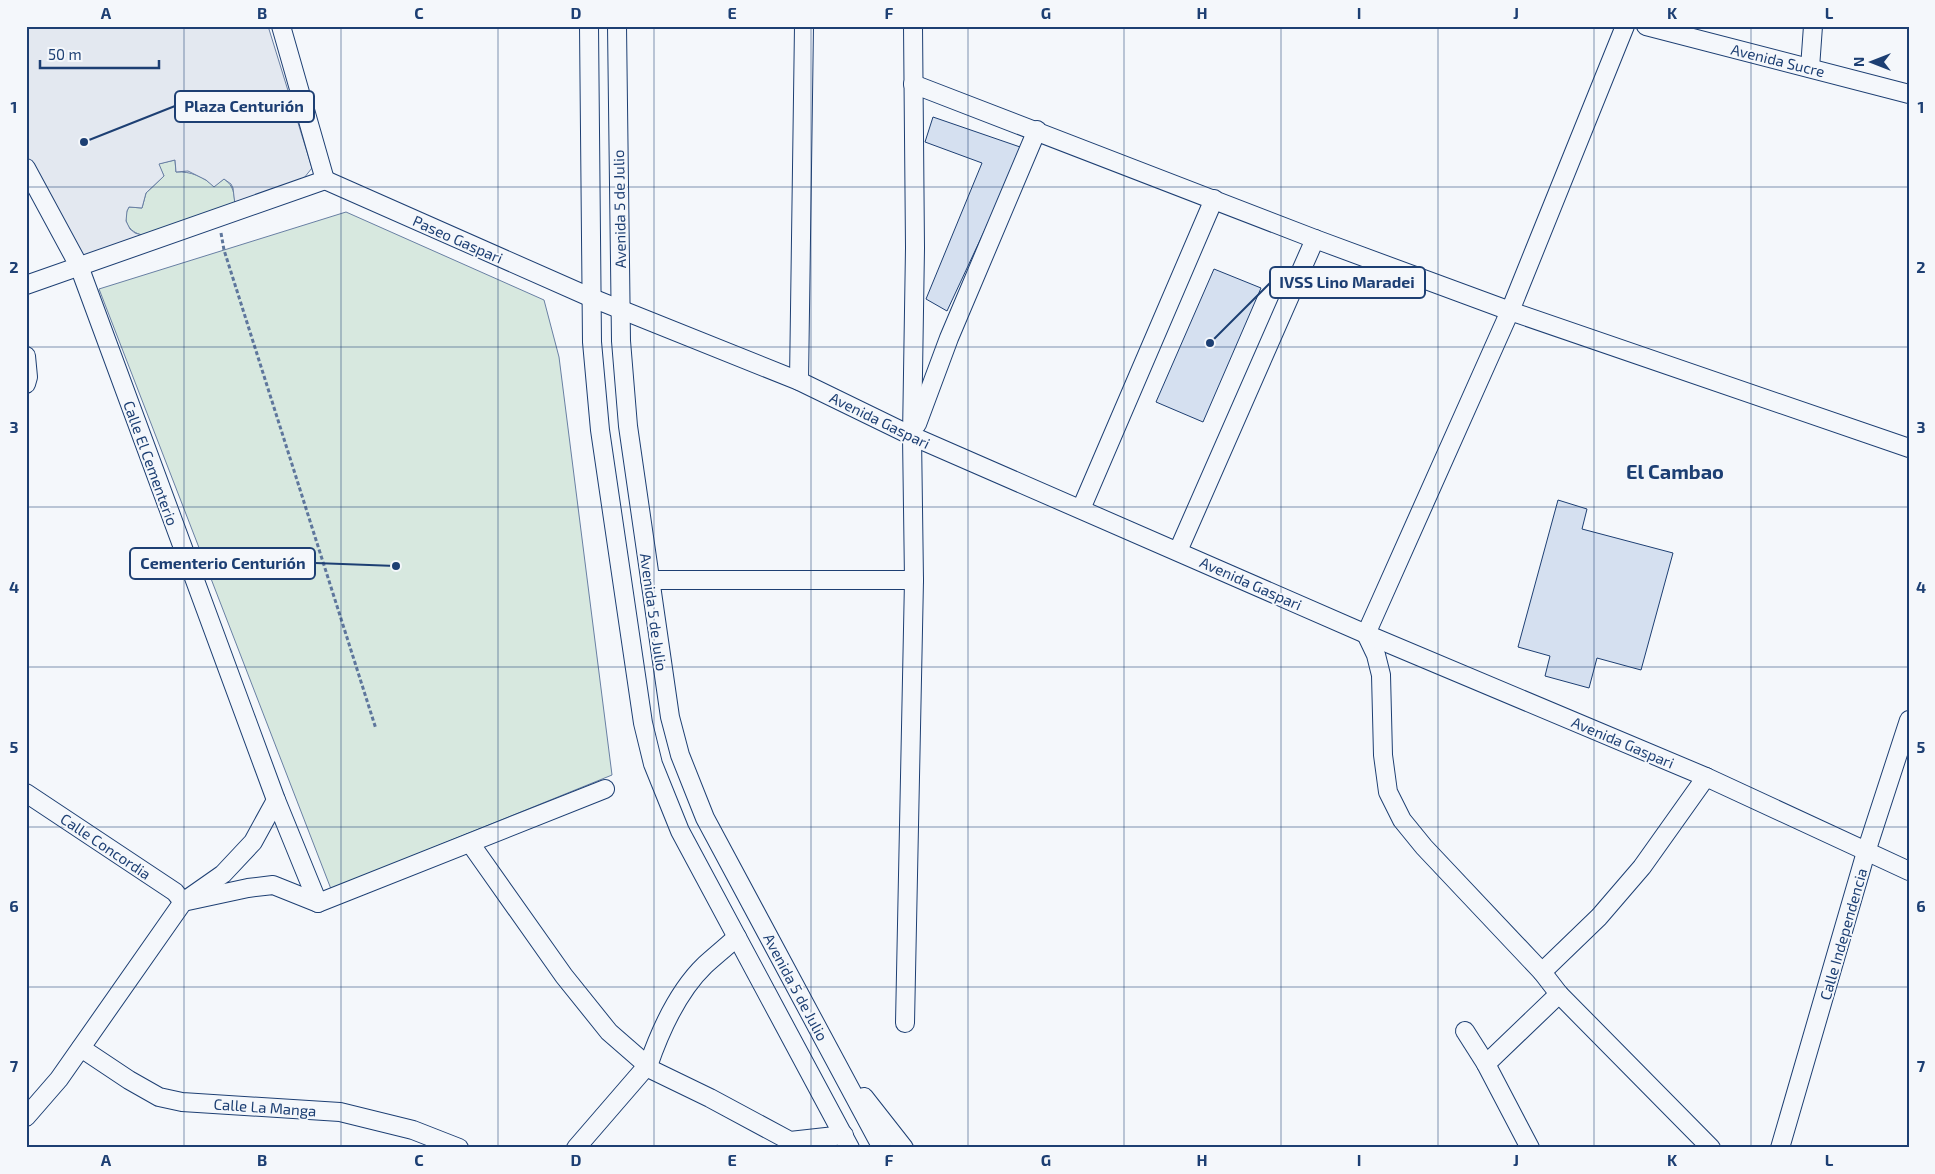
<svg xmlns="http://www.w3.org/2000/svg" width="1935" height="1174" font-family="'Exo 2',sans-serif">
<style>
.green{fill:#d7e8df;stroke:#687fa3}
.parking{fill:#e3e8f0;stroke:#687fa3}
.building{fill:#d5e0f0;stroke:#1d3f73}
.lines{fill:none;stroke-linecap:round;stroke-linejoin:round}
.minor-casing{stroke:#1d3f73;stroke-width:20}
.path{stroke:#5e769c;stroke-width:3;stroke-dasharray:4 2.5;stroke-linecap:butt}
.minor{stroke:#f4f7fb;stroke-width:18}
.grid{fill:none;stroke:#1d3f73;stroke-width:1;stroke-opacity:0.55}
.labels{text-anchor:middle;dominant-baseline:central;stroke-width:4;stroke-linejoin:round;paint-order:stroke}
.street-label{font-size:15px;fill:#1d3f73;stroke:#f4f7fb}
.district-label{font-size:20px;font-weight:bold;fill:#1d3f73;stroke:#f4f7fb}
.leader{fill:none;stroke:#1d3f73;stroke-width:2}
.callout-dot{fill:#1d3f73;stroke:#f4f7fb;stroke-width:2}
.callout{fill:#f4f7fb;stroke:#1d3f73;stroke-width:2}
.callout-label{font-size:16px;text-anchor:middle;font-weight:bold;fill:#1d3f73}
.neatline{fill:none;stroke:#1d3f73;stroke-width:2}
.grid-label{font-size:16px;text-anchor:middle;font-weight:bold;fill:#1d3f73}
</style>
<rect width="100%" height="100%" fill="#f4f7fb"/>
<!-- green -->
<g class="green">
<path d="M175 160 176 172C191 171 203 177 214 186L224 179C234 186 234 193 235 205L142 235C129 232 121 220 129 207L142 208 146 193 164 176 158 164Z"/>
<path d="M346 212 544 300 559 357 612 775 331 889 99 289Z"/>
</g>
<!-- parking -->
<path class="parking" d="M26 26H268L312 168 300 183 235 205 233 188 231 184 224 179 214 187 206 180 188 171 176 172 175 160 159 164 164 176 146 193 142 208 129 207 127 211 126 221 130 229 135 233 142 235 83 257 69 235 26 154Z"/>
<!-- building -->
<g class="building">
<path d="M933 117 1023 148 947 311 926 299 982 163 925 142Z"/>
<path d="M1214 269 1261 288 1203 422 1156 402Z"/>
<path d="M1558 500 1587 509 1582 529 1673 553 1641 670 1597 658 1589 688 1545 676 1550 656 1518 647Z"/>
</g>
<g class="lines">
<!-- minor casing -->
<g class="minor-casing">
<g id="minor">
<path d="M281 26 325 180"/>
<path d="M589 26 592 342 600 430 643 723 653 764 680 831 850 1148"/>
<path d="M617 26 621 341 628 426 670 717 680 755 705 818 882 1148"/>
<path d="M1625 26 1510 311 1366 634 1376 655 1381 675 1383 755 1388 792 1402 820 1424 847 1542 972 1559 994 1711 1148"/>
<path d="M1646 26 1909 94"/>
<path d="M1810 68 1813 26"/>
<path d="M913 84 1315 239 1510 311 1909 448"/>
<path d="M26 168 79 266 276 800 318 903"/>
<path d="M325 180 592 298 799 381 912 436 1366 634 1706 777 1909 871"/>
<path d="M26 285 325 180"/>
<path d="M26 356 28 377 26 384"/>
<path d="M799 381 804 26"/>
<path d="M917 424 949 338 1037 130"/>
<path d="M1081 509 1214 199"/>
<path d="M1178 551 1315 239"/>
<path d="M650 580H914"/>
<path d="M26 793 175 892 183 902 248 888 273 885 318 903 605 789"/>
<path d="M470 843 564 976 609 1032 648 1066 646 1067 710 1098 790 1141 844 1135"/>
<path d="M1542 972 1599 917 1642 867 1706 777"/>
<path d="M905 1023 914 580 912 436 915 248 913 26"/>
<path d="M1465 1031 1486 1064"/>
<path d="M81 1048 129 1080 159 1097 182 1102 340 1112 413 1130 459 1148"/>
<path d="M648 1066C660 1031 677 992 705 965 715 956 726 947 737 937"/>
<path d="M864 1097 904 1148"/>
<path d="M26 1117 59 1079 183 902 223 874 253 842 276 800"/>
<path d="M576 1148 646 1067"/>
<path d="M1530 1148 1486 1064 1559 994"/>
<path d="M1780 1148 1866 852 1909 720"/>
</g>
</g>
<!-- path -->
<path class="path" d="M221 233 224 250 376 729"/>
<!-- minor -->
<use href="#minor" class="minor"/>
</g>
<!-- grid -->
<path class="grid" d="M184 26V1148M341 26V1148M498 26V1148M654 26V1148M811 26V1148M968 26V1148M1124 26V1148M1281 26V1148M1438 26V1148M1594 26V1148M1751 26V1148M26 187H1909M26 347H1909M26 507H1909M26 667H1909M26 827H1909M26 987H1909"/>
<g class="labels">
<!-- street labels -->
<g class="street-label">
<text transform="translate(1778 60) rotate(14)">Avenida Sucre</text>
<text transform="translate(619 209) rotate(-91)">Avenida 5 de Julio</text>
<text transform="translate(458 239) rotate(24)">Paseo Gaspari</text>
<text transform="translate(880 420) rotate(26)">Avenida Gaspari</text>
<text transform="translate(151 463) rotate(70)">Calle El Cementerio</text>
<text transform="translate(1251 583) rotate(24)">Avenida Gaspari</text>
<text transform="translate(654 612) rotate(82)">Avenida 5 de Julio</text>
<text transform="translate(1623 742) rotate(23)">Avenida Gaspari</text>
<text transform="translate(106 846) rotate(34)">Calle Concordia</text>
<text transform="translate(1843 934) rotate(-74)">Calle Independencia</text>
<text transform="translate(796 987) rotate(62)">Avenida 5 de Julio</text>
<text transform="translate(265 1107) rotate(4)">Calle La Manga</text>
</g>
<!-- district labels -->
<g class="district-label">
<text x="1675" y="471">El Cambao</text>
</g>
</g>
<!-- callouts -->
<path class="leader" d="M84 142L175 106M1210 343L1270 283M396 566L315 563"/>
<g class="callout-dot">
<circle cx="84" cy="142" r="5"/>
<circle cx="1210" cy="343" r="5"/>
<circle cx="396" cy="566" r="5"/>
</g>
<g class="callout">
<rect x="175" y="91" width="139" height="31" rx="5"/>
<rect x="1270" y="267" width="155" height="31" rx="5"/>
<rect x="130" y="548" width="185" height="31" rx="5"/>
</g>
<g class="callout-label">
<text x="244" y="112">Plaza Centurión</text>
<text x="1347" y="288">IVSS Lino Maradei</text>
<text x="223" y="569">Cementerio Centurión</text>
</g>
<!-- border -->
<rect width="1935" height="1174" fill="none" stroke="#f4f7fb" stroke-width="55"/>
<!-- north arrow -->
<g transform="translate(1872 62) rotate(270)" stroke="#f4f7fb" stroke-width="4" paint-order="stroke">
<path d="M0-4L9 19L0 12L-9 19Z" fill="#1d3f73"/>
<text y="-8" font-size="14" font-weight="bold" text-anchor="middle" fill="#1d3f73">N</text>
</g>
<!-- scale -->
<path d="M40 60v8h119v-8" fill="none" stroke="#1d3f73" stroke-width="2.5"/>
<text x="48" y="60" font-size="15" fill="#1d3f73" stroke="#f4f7fb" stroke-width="4" paint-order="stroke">50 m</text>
<rect x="28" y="28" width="1880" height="1118" class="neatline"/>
<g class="grid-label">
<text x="106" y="19">A</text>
<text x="262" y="19">B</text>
<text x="419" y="19">C</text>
<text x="576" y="19">D</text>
<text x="732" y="19">E</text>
<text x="889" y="19">F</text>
<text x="1046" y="19">G</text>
<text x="1202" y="19">H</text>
<text x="1359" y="19">I</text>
<text x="1516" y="19">J</text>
<text x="1672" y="19">K</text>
<text x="1829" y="19">L</text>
<text x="14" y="113">1</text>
<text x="1921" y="113">1</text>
<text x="14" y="273">2</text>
<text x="1921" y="273">2</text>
<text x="14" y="433">3</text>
<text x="1921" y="433">3</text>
<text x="14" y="593">4</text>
<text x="1921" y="593">4</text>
<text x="14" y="753">5</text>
<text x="1921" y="753">5</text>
<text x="14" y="912">6</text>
<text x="1921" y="912">6</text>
<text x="14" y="1072">7</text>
<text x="1921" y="1072">7</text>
<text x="106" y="1166">A</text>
<text x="262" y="1166">B</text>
<text x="419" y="1166">C</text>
<text x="576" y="1166">D</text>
<text x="732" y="1166">E</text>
<text x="889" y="1166">F</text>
<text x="1046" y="1166">G</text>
<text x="1202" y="1166">H</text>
<text x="1359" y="1166">I</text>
<text x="1516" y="1166">J</text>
<text x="1672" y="1166">K</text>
<text x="1829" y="1166">L</text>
</g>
</svg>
